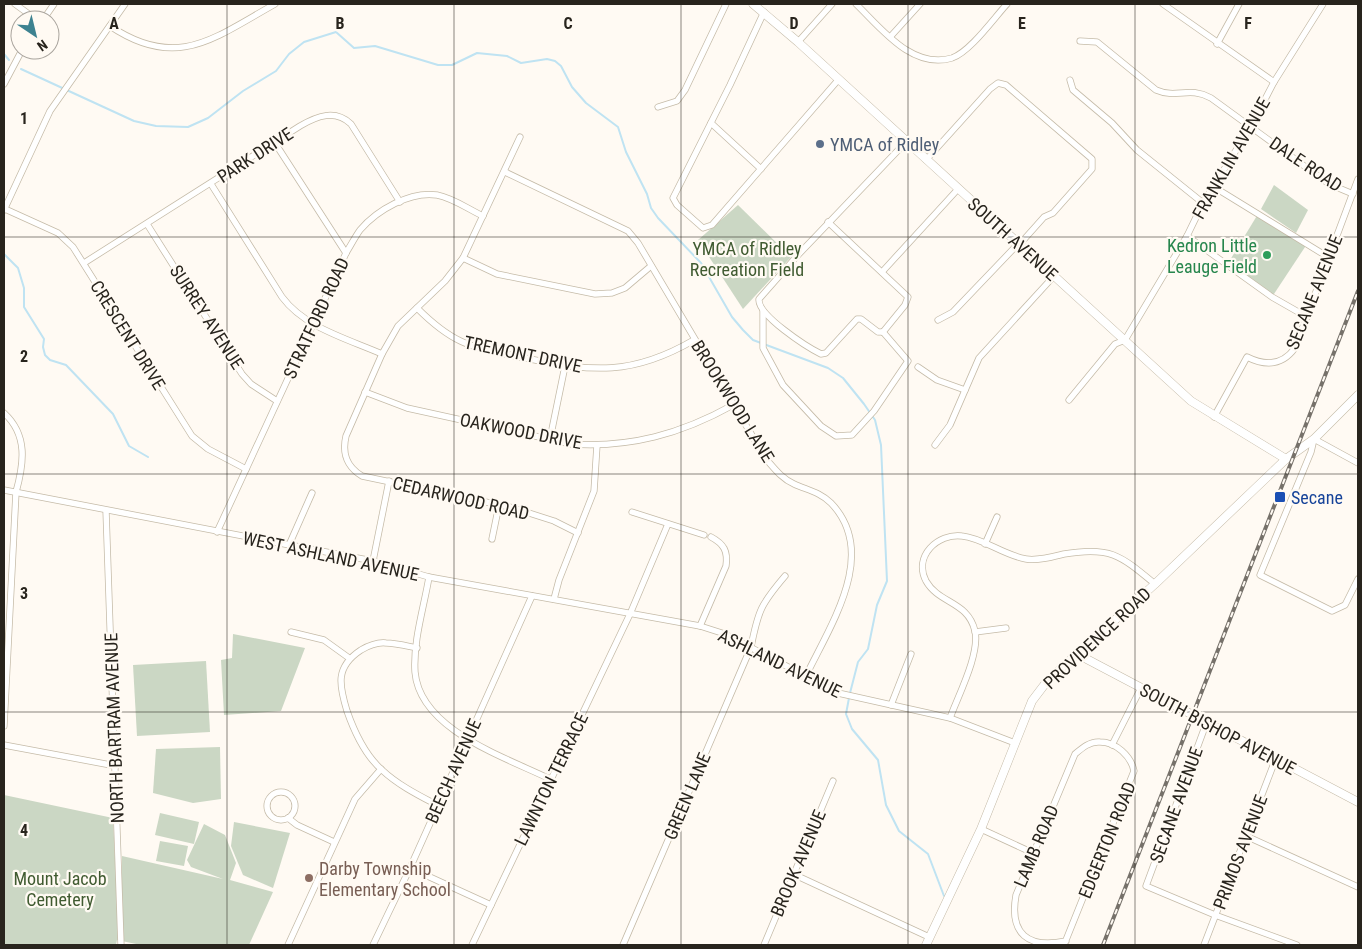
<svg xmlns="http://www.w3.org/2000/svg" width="1362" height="949" font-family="'Roboto Condensed',sans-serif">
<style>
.green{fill:#cbd7c4}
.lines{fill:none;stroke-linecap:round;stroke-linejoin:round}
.stream{stroke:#bfe3f2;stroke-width:2}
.street-casing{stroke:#c5bba8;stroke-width:7}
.secondary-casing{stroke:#c5bba8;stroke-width:9}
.street{stroke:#fff;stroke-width:5.5}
.secondary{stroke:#fff;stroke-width:8}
.rail-casing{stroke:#76716a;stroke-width:4}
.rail{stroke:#fffaf3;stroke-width:2;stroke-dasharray:5.5;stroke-linecap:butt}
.grid{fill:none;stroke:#28241d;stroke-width:1;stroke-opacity:0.55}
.service-dot{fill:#5c6f8a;stroke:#fffaf3;stroke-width:2}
.leisure-dot{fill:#2e9e5b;stroke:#fffaf3;stroke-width:2}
.transit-dot{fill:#1a4fb4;stroke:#fffaf3;stroke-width:2}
.education-dot{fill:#8d6e63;stroke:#fffaf3;stroke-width:2}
.labels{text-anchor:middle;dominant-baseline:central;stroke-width:4.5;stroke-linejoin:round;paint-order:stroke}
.service-label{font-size:18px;fill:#4e5e75;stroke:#fffaf3;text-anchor:start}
.street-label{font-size:18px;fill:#28241d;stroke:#fffaf3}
.leisure-label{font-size:18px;fill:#27864d;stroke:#fffaf3;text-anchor:end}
.park-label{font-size:18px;fill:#405b31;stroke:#fffaf3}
.transit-label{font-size:18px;fill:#164399;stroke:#fffaf3;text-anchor:start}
.education-label{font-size:18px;fill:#785e54;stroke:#fffaf3;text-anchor:start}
.grid-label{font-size:16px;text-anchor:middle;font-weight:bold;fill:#28241d;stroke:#fffaf3;stroke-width:4.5;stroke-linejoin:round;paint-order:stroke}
</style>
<rect width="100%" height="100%" fill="#fffaf3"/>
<!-- green -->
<g class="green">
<path d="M1274 185 1308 210 1296 233 1261 209Z"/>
<path d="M738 205 791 257 743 309 698 240Z"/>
<path d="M1258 214 1307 244 1272 297 1227 265Z"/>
<path d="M233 634 305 648 281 711 224 715 221 660 232 658Z"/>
<path d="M206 661 210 732 137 736 133 665Z"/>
<path d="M220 747 221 799 193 803 153 793 156 749Z"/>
<path d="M4 795 113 818 116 879 122 880V856L223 879 191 867 187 860 204 824 225 835 236 863 230 880 273 892 249 945H141L117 940 116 945H4Z"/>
<path d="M160 813 199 822 194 844 155 835Z"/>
<path d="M234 822 290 833 273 888 243 875 231 846Z"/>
<path d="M160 841 188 846 184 866 156 861Z"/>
</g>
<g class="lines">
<!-- stream -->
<g class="stream">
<path d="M4 54 9 60"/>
<path d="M21 69 134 121 156 126 188 127 208 118 243 91 276 71 289 54 304 42 336 32 354 48 375 46 438 65H452L477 53 507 56 521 63 547 59 555 61 561 66 572 87 586 103 618 127 626 152 647 194 651 208 658 218 701 263 732 317 743 330 753 340 828 368 843 378 864 404 875 420 881 445 887 581 877 605 868 649 858 662 850 693"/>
<path d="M4 254 18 268 24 288V307L44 339 43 347 45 355 50 360 66 365 113 414 129 446 148 457"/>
<path d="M849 698 846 714 852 729 878 760 886 805 899 831 928 854 944 896"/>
</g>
<!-- street casing -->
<g class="street-casing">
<g id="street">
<path d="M15 4 37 20"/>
<path d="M856 4C881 28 912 70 952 58 970 52 994 18 1007 4"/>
<path d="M1163 4 1274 82"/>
<path d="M764 12 730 85 673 198 677 205 703 228 712 225 839 79"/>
<path d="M43 20 54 4"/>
<path d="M110 26C177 71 214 38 275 4"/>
<path d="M891 36 920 4"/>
<path d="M1080 41 1097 42 1156 90C1177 99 1189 86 1211 98L1329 184 1353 194"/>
<path d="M798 42 832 4"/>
<path d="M1217 44 1239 4"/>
<path d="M1070 80 1073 90 1112 123 1137 150 1203 203"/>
<path d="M4 84 22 50"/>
<path d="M658 107 677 101 685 90 726 4"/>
<path d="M711 123 761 169"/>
<path d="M520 137 463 258 445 281 398 326 382 354 346 436C342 453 346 466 362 476L510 507 554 521 578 533"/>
<path d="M275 143 346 253"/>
<path d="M926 160 990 89 998 83 1006 85 1092 159V169L1053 213 1044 217 1019 245"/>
<path d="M505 172 628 231 638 243 766 459C774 468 782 479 794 484 807 490 820 492 831 503 880 554 829 627 805 678"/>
<path d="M211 184 282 297C305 328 348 339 382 354"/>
<path d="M1214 187 1328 257"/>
<path d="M5 209 58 233 73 247 192 436 208 449 246 469"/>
<path d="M4 210 50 111 125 4"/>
<path d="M828 222 908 297 905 305 883 332"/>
<path d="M147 224 242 374 251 384 277 401"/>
<path d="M1187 236 1272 297 1307 317"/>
<path d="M463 258 497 274 595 294 612 293 625 288 651 266"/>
<path d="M84 263 300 126C317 116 335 109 351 124L400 202"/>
<path d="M882 272 958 189"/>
<path d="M417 308C456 347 473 347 525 358 593 372 632 376 694 340"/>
<path d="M763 311V348L783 385 821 426 836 436 852 435 874 411 908 361 883 332"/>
<path d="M938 320 953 312 1018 244"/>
<path d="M883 332H878L861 319H857L826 353 821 354C807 347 757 315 759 299L797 256 906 142"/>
<path d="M918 367 937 380 965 390"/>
<path d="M365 392 407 408 571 444C630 448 681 434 733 405"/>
<path d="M1069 400 1115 344 1125 340 1187 236 1203 203 1250 128 1274 82 1323 4"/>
<path d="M4 413C28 435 24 463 16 492L4 726"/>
<path d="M1214 417 1247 357C1265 366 1282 366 1295 348L1358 179"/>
<path d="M550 439 565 366"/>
<path d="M935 445 950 425 979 358 1054 276"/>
<path d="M1358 463 1314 439 1311 452 1260 575 1332 611 1345 605 1358 579"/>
<path d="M4 490 373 561 429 577 700 626 725 634 838 693 950 718 1015 743"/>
<path d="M106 511 121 945"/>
<path d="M632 512 704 535"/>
<path d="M217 532 346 253C351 245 355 237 360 230 377 210 410 191 437 195 453 198 468 209 483 216"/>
<path d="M492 539 499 505"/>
<path d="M985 544 997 517"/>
<path d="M289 545 312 493"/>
<path d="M373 561 389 481"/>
<path d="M429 577C424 607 413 641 415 672 420 730 505 757 550 779"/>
<path d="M554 599 559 580 594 491 597 445"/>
<path d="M700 626 726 566C728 551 724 544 711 537"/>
<path d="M291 632 324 640 349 658"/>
<path d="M975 632 1006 628"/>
<path d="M417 648C407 646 396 643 386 643 377 642 368 646 361 650 335 667 339 685 347 711 354 731 366 756 382 770 398 785 418 795 437 805"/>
<path d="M891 705 911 654"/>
<path d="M950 718C958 696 980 654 975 631 968 601 939 604 926 581 913 556 938 533 962 536 983 538 1003 555 1026 559 1038 561 1052 557 1064 554 1110 546 1120 555 1155 584"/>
<path d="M1206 724 1146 886 1215 915 1297 945"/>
<path d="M4 745 116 766"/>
<path d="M1112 745 1141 688"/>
<circle cx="281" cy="806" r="14"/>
<path d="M288 818 297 825 334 842"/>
<path d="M981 829 1033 853"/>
<path d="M1246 836 1358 887"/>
<path d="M410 868 491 905"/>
<path d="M793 874 929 937"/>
<path d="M288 945 355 799 381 769"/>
<path d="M373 945 410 868 532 596"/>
<path d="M472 945 630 614 668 524"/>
<path d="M623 945 751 647C758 611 761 604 785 576"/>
<path d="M764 945 833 781"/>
<path d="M1064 945 1134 771C1131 756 1116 742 1100 742 1090 741 1082 748 1075 754L1016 895C1009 934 1028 949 1066 941"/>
<path d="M1204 945 1276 758"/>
</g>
</g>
<!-- secondary casing -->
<g class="secondary-casing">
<g id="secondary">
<path d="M753 4 798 42 1191 401 1286 459"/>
<path d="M1079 655 1358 802"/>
<path d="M926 945 981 829 1032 701 1048 680 1155 584 1286 459 1314 439 1358 395"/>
</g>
</g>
<!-- street -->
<use href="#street" class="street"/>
<!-- secondary -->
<use href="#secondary" class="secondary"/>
<!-- rail casing -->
<g class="rail-casing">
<path id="rail" d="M1103 945 1358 291"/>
</g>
<!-- rail -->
<use href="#rail" class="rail"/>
</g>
<!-- grid -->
<path class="grid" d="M227 4V945M454 4V945M681 4V945M908 4V945M1135 4V945M4 237H1358M4 474H1358M4 712H1358"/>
<!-- markers -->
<circle class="service-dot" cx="820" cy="144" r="5"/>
<circle class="leisure-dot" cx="1267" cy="255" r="5"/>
<rect class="transit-dot" x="1274" y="491" width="12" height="12" rx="2.5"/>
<circle class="education-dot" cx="309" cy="878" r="5"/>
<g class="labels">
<!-- service labels -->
<g class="service-label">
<text x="830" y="144">YMCA of Ridley</text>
</g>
<!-- street labels -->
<g class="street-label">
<text transform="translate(255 155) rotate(-33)">PARK DRIVE</text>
<text transform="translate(1231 158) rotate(-60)">FRANKLIN AVENUE</text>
<text transform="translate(1306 164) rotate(34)">DALE ROAD</text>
<text transform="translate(1013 239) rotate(42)">SOUTH AVENUE</text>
<text transform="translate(1314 292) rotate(-68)">SECANE AVENUE</text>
<text transform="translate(207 317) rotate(57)">SURREY AVENUE</text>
<text transform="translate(316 318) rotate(-65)">STRATFORD ROAD</text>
<text transform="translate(128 335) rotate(58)">CRESCENT DRIVE</text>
<text transform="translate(523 354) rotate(12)">TREMONT DRIVE</text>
<text transform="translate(733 401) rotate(58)">BROOKWOOD LANE</text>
<text transform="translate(521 431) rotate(11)">OAKWOOD DRIVE</text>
<text transform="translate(461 498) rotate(13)">CEDARWOOD ROAD</text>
<text transform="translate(331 556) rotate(12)">WEST ASHLAND AVENUE</text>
<text transform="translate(1097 638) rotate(-43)">PROVIDENCE ROAD</text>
<text transform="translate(780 663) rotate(26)">ASHLAND AVENUE</text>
<text transform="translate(114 728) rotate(-92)">NORTH BARTRAM AVENUE</text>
<text transform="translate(1218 729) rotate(28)">SOUTH BISHOP AVENUE</text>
<text transform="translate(453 771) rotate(-66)">BEECH AVENUE</text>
<text transform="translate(551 779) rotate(-64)">LAWNTON TERRACE</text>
<text transform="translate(687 796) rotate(-67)">GREEN LANE</text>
<text transform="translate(1176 805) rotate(-70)">SECANE AVENUE</text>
<text transform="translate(1107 840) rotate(-68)">EDGERTON ROAD</text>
<text transform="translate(1036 846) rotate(-67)">LAMB ROAD</text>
<text transform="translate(1240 852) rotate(-69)">PRIMOS AVENUE</text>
<text transform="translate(798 863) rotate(-67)">BROOK AVENUE</text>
</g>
<!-- leisure labels -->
<g class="leisure-label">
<text x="1257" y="245">Kedron Little<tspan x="1257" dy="21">Leauge Field</tspan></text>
</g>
<!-- park labels -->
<g class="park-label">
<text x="747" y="248">YMCA of Ridley<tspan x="747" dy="21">Recreation Field</tspan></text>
<text x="60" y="878">Mount Jacob<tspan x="60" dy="21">Cemetery</tspan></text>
</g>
<!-- transit labels -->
<g class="transit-label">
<text x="1291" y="497">Secane</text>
</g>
<!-- education labels -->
<g class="education-label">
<text x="319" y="868">Darby Township<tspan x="319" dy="21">Elementary School</tspan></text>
</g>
</g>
<g class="grid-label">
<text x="114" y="29">A</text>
<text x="340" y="29">B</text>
<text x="568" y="29">C</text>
<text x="794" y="29">D</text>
<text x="1022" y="29">E</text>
<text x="1248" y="29">F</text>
<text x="24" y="124">1</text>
<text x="24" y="362">2</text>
<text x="24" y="599">3</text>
<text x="24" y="836">4</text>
</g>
<!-- border -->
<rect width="1362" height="949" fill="none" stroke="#28241d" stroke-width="10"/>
<!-- north arrow -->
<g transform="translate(35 35) rotate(145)"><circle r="24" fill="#fffaf3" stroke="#a9a49d"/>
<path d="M0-4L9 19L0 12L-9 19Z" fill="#3d8290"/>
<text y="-8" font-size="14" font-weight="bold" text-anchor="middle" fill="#28241d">N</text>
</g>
</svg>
